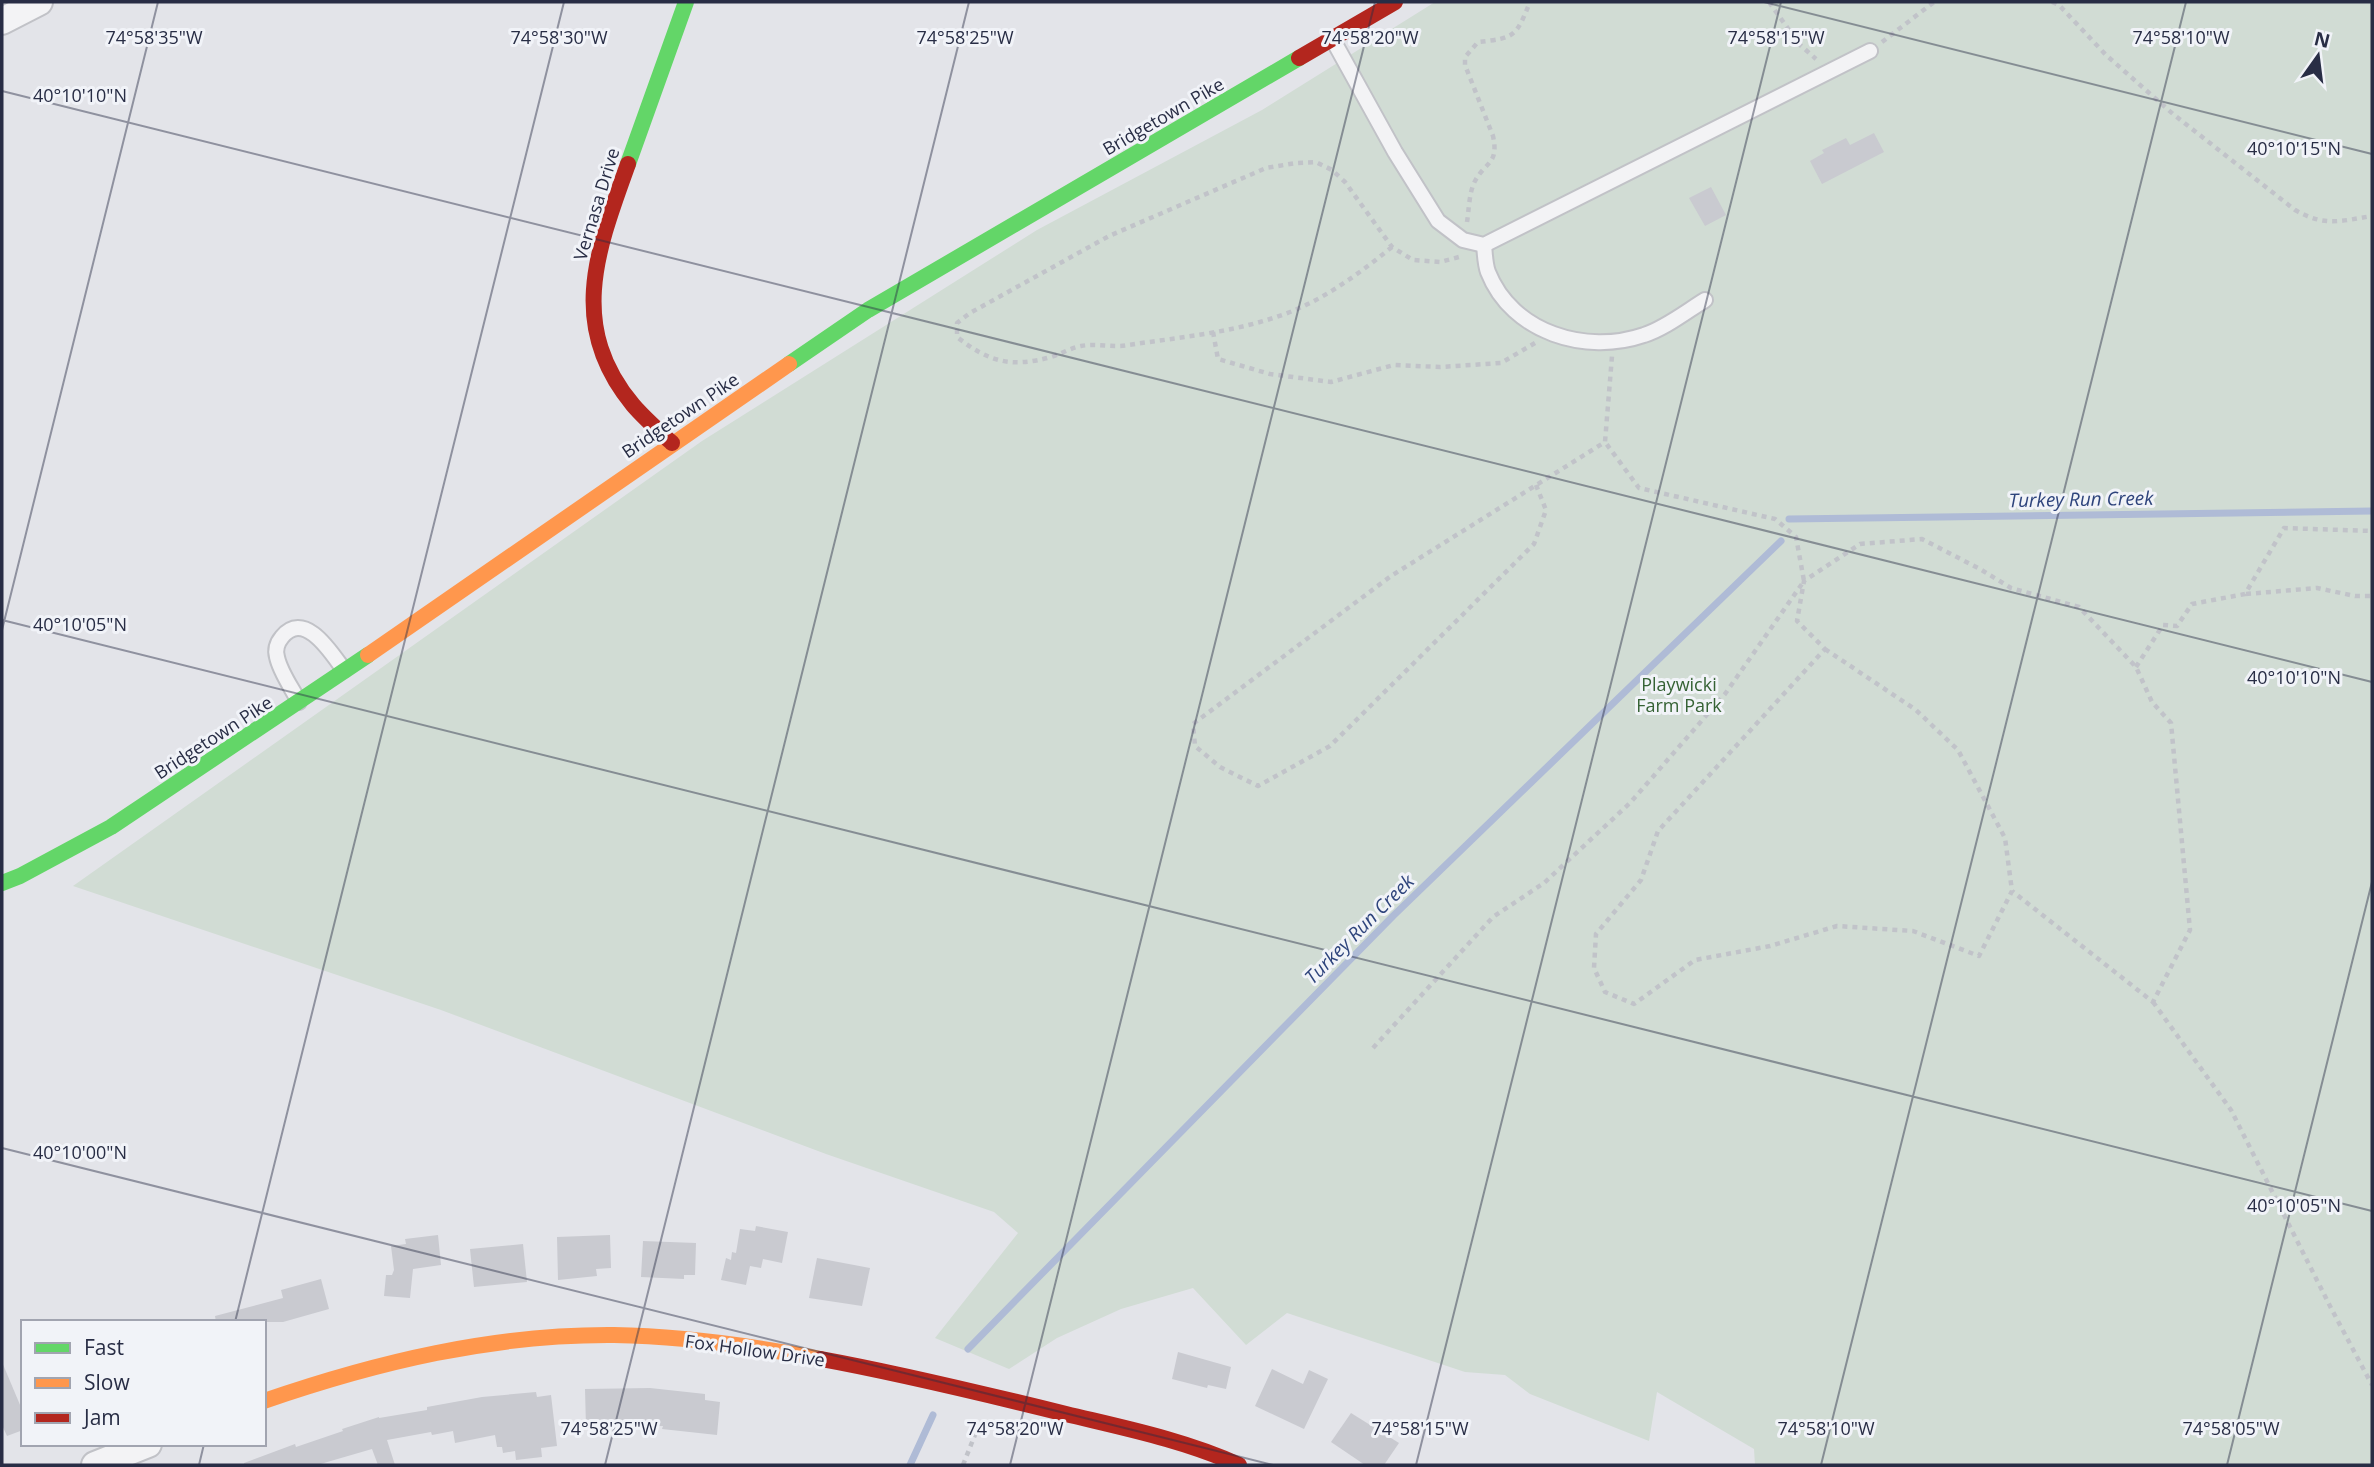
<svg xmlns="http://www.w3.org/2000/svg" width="2374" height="1467" font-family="'Open Sans',sans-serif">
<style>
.green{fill:#d1dcd4}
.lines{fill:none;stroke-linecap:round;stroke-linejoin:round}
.stream{stroke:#afbbd6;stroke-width:7}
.building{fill:#c9cad0}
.lane-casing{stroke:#c1c2c7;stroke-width:18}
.street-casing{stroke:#c1c2c7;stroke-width:30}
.path{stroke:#c1c3c9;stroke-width:4.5;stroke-dasharray:5 5;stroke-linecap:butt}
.lane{stroke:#f3f3f5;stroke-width:14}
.street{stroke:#f3f3f5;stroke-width:26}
.fast{stroke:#63d668;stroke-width:16}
.slow{stroke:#ff974d;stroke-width:16}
.jam{stroke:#b3261e;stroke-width:16}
.ticks{fill:none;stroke:#282d45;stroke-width:2;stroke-opacity:0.45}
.labels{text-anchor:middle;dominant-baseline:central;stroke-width:6;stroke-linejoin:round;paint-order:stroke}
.street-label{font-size:18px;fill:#282d45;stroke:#f1f3f8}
.park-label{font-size:18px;fill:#356234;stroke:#f1f3f8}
.water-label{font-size:19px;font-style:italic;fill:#2e447c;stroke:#f1f3f8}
.ticks-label{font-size:18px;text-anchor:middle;fill:#282d45;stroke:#f1f3f8;stroke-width:6;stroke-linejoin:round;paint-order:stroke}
</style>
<rect width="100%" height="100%" fill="#e3e4e9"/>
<!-- green -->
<path class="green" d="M1435 2H2372V1465H1755L1754 1449 1657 1392 1649 1441 1530 1394 1505 1375 1465 1372 1287 1313 1246 1345 1193 1288 1121 1309 1057 1338 1009 1369 935 1338 1018 1233 994 1212 826 1154 441 1010 73 886 702 441 1037 230 1262 110Z"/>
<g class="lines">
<!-- stream -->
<g class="stream">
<path d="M1789 519 2372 511"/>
<path d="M968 1349 1393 916 1781 541"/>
<path d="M910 1465 933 1415"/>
</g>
</g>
<!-- building -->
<g class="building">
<path d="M1874 133 1884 152 1822 184 1810 161 1824 153 1822 150 1846 138 1850 145Z"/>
<path d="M1711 187 1726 215 1705 226 1689 198Z"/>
<path d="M756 1226 788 1232 782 1263 763 1259 761 1268 750 1266 746 1285 721 1280 726 1258 731 1260 732 1252 736 1253 740 1229 755 1231Z"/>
<path d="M438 1235 441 1265 413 1269 410 1298 384 1296 386 1275H392L394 1270 391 1246 406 1244 405 1239Z"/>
<path d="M610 1235 611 1268 596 1269 597 1276 558 1280 557 1237Z"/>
<path d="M643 1241 696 1243 695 1275H684V1279L641 1277Z"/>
<path d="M523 1244 527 1282 474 1287 470 1249Z"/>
<path d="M817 1258 870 1268 862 1306 809 1298Z"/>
<path d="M321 1279 329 1309 283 1322H216L215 1316 283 1298 281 1290Z"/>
<path d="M1178 1352 1231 1367 1226 1389 1208 1385 1207 1388 1172 1379Z"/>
<path d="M2 1362 23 1412V1430L7 1436 2 1425Z"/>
<path d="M1272 1369 1303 1384 1309 1370 1328 1379 1304 1429 1255 1406Z"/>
<path d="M650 1388 705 1394V1400L720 1402 717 1435 662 1429 663 1426 586 1427 585 1389Z"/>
<path d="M536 1392 537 1397 551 1395 557 1446 541 1448 542 1457 516 1460 515 1451 503 1453 502 1447H497L495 1435 455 1443 453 1431 432 1435 431 1432 387 1440 395 1465H378L372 1449 317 1465H244V1463L295 1444 296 1447 343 1431 342 1429 379 1417V1418L427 1410V1407L482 1397Z"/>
<path d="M1351 1413 1399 1443 1384 1465H1365L1331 1442Z"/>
</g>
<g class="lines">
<!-- lane casing -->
<g class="lane-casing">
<g id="lane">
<path d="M1333 40 1395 152 1438 221 1463 240 1484 245 1870 51"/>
<path d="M1484 245C1485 254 1485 264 1488 272 1512 333 1586 355 1644 335 1664 329 1687 311 1705 300"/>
<path d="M299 702C292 688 280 672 277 657 275 650 277 643 282 637 305 609 332 654 344 670"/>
</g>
</g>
<!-- street casing -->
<g class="street-casing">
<g id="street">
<path d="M2 21 39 2"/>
<path d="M95 1465 148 1444"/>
</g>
</g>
<!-- path -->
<g class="path">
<path d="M1769 2 1799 44 1816 59"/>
<path d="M2052 2 2059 5 2106 55 2173 114 2295 210C2325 227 2340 221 2372 216"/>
<path d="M1882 42 1934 2"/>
<path d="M1467 222C1469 210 1469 192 1475 181 1486 161 1499 164 1493 136L1465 65V57L1478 42C1516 38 1516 36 1530 2"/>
<path d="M1392 247C1361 272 1328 297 1290 312 1239 332 1182 337 1128 345 1113 348 1096 343 1081 346 1070 348 1061 354 1051 357 1011 368 989 362 957 337V323L970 313 1109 236 1266 168 1296 163 1316 162 1332 170 1345 182 1392 247 1413 260 1440 262 1459 257"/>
<path d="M1213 332 1218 359 1270 374 1331 382 1394 365 1440 367 1501 363 1535 343"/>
<path d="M1536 485 1546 510 1534 544 1330 746 1258 786 1220 767 1195 746 1193 724 1391 576 1605 442 1612 356"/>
<path d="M2246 594 2317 588 2355 596H2372"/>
<path d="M1825 649 1916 710 1958 750 2005 838 2012 891 1979 956 1913 931 1837 926 1770 946 1695 960 1634 1004 1605 992 1594 968 1596 934 1641 880 1658 831 1825 649 1797 621 1804 581 1860 544 1922 539 1980 569 2011 588 2079 607 2136 667 2152 702 2171 723 2190 930 2153 1002 2012 891"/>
<path d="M2136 667 2163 625 2177 626 2192 604 2245 594 2284 528 2372 531"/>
<path d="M2153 1002 2231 1110 2331 1308 2372 1385"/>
<path d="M1373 1048 1493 917 1544 883 1630 803 1725 694 1804 581 1796 537 1775 519 1639 488 1605 442"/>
<path d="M963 1465 980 1422"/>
</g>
<!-- lane -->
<use href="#lane" class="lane"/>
<!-- street -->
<use href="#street" class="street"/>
<!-- fast -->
<g class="fast">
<path d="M628 164 686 2"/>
<path d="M789 364 868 310 1299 58"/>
<path d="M2 883 20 876 111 827 368 655"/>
</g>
<!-- slow -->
<g class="slow">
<path d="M368 655 789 364"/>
<path d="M264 1401C377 1362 494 1334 614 1335 684 1336 753 1346 821 1359"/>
</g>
<!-- jam -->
<g class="jam">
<path d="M1299 58 1395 2"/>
<path d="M628 164C597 250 567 326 633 405 645 419 659 431 672 443"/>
<path d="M821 1359C903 1374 985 1394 1066 1414 1124 1428 1184 1440 1239 1465"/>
</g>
</g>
<!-- ticks -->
<path class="ticks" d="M1764 2 2372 154M2 91 2372 682M2 620 2372 1211M2 630 158 2M2 1148 1273 1465M235 1322 564 2M199 1465 204 1444M605 1465 969 2M1010 1465 1375 2M1416 1465 1781 2M1821 1465 2186 2M2227 1465 2372 882"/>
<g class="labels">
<!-- street labels -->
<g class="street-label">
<text transform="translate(1163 116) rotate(-30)">Bridgetown Pike</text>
<text transform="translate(596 204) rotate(-73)">Vernasa Drive</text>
<text transform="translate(680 415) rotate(-34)">Bridgetown Pike</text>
<text transform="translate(213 737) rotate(-33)">Bridgetown Pike</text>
<text transform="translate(755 1350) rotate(8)">Fox Hollow Drive</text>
</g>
<!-- park labels -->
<g class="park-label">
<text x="1679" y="684">Playwicki<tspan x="1679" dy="21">Farm Park</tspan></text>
</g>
<!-- water labels -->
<g class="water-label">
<text transform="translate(2081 499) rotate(-1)">Turkey Run Creek</text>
<text transform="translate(1359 929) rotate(-45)">Turkey Run Creek</text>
</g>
</g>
<g class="ticks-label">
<text x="154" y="44">74°58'35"W</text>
<text x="559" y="44">74°58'30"W</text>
<text x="965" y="44">74°58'25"W</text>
<text x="1370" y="44">74°58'20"W</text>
<text x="1776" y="44">74°58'15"W</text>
<text x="2181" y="44">74°58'10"W</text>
<text x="80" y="102">40°10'10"N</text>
<text x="2294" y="155">40°10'15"N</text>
<text x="80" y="631">40°10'05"N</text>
<text x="2294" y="684">40°10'10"N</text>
<text x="80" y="1159">40°10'00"N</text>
<text x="2294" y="1212">40°10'05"N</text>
<text x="609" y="1435">74°58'25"W</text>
<text x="1015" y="1435">74°58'20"W</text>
<text x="1420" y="1435">74°58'15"W</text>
<text x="1826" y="1435">74°58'10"W</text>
<text x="2231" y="1435">74°58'05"W</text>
</g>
<!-- border -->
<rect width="2374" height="1467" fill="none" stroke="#282d45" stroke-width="7"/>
<!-- legend -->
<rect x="21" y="1320" width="245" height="126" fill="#f1f3f8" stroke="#a1a4b0" stroke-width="2"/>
<rect x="35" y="1343" width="35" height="10" fill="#63d668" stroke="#a1a4b0" stroke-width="2"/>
<text x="84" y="1355" font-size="21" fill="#282d45">Fast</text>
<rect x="35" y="1378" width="35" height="10" fill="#ff974d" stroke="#a1a4b0" stroke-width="2"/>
<text x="84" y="1390" font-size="21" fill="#282d45">Slow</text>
<rect x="35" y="1413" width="35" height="10" fill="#b3261e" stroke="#a1a4b0" stroke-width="2"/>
<text x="84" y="1425" font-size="21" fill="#282d45">Jam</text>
<!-- north arrow -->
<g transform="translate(2318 56) rotate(14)" stroke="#f1f3f8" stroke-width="5" paint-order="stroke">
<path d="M0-5L12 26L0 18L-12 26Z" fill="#282d45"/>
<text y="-10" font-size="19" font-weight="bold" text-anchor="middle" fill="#282d45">N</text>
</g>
</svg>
